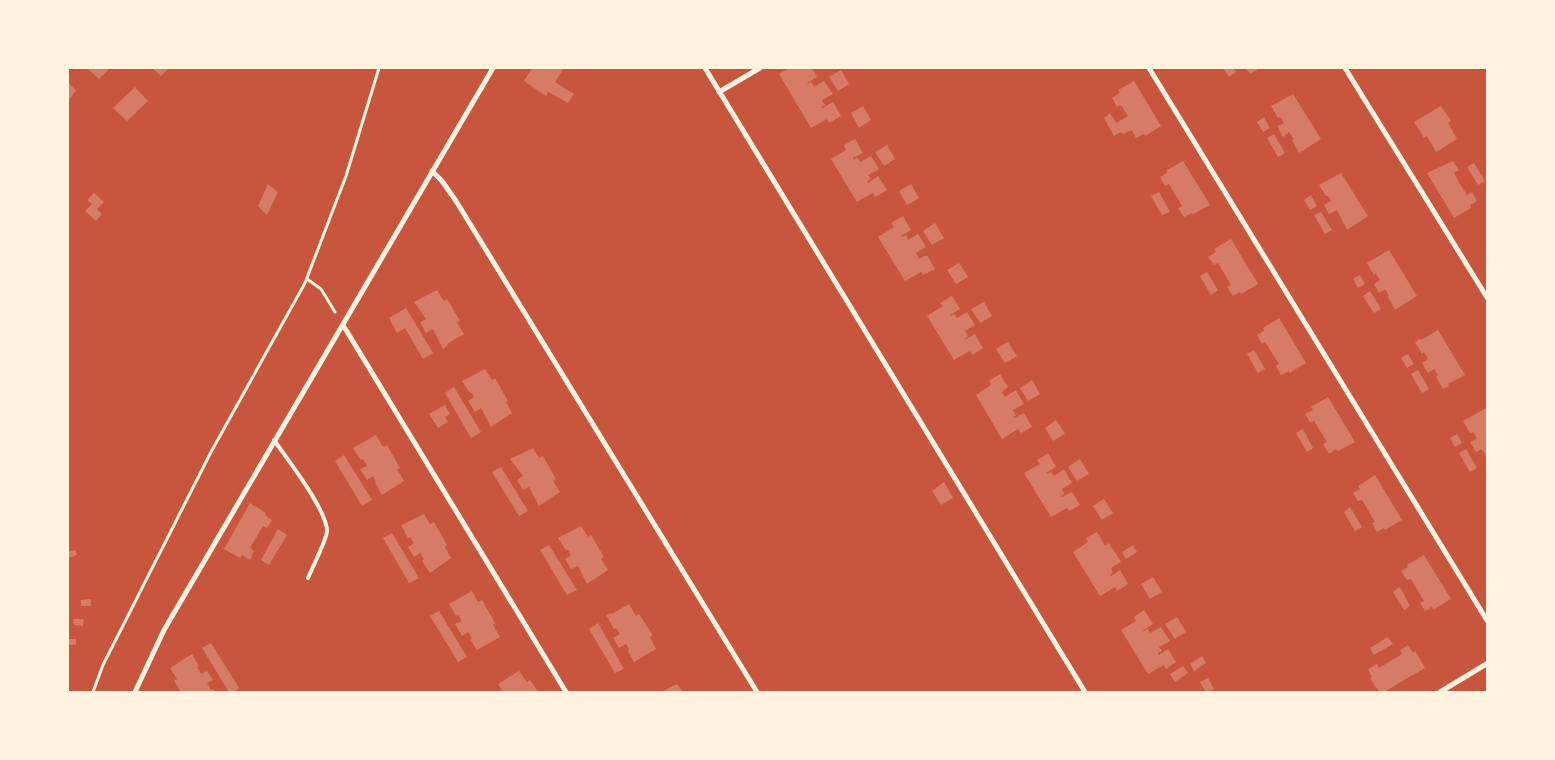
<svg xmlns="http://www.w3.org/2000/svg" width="1555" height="760" font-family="Spectral,serif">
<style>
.building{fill:#d67c66}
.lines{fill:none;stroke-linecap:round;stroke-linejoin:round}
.path{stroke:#fff3e0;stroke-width:3}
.service{stroke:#fff3e0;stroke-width:4}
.minor{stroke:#fff3e0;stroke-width:5}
</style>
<rect width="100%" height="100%" fill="#c8553d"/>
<!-- building -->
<g class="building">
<path d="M87 68H110L99 79Z"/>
<path d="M152 68H169L161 76Z"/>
<path d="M532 68H564L555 82 574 94 568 103 548 92 546 96 524 81Z"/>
<path d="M789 68H812L817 77 807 83 808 84 811 82 814 87 824 81 833 94 822 100 825 105 821 107 822 108 833 102 841 116 829 123 827 119 811 128 779 74Z"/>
<path d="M1223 68H1233L1236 72 1229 77Z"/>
<path d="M1246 68H1256L1257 70 1250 74Z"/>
<path d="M841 70 849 84 838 91 829 77Z"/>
<path d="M1134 81 1161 126 1145 136 1144 134 1136 138 1132 130 1123 134 1121 132 1114 136 1104 118 1110 113 1116 123 1128 116 1121 105 1117 107 1112 98 1120 93 1118 90Z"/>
<path d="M68 82 76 91 68 101Z"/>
<path d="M135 87 148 101 127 121 113 108Z"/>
<path d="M1293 94 1321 139 1299 153 1292 140 1294 139 1289 132 1283 137 1277 126 1284 123 1280 117 1278 118 1271 106Z"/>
<path d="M863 106 871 120 859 128 851 113Z"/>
<path d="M1441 106 1451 121 1448 123 1457 139 1436 152 1427 136 1424 138 1414 122Z"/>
<path d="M1264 117 1270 128 1263 132 1257 122Z"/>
<path d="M1274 134 1285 153 1278 157 1267 138Z"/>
<path d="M855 139 863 153 853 158 854 160 857 157 860 162 871 156 879 169 868 175 871 179 867 181 868 183 878 176 887 190 875 197 873 193 857 202 831 159 846 150 844 145Z"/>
<path d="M887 145 895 159 884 166 875 152Z"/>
<path d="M1183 161 1210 205 1193 214 1192 213 1184 217 1178 208 1182 206 1169 184 1165 186 1160 177 1167 173V170Z"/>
<path d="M1453 161 1459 170 1454 173 1460 184 1467 195 1472 192 1477 201 1470 205 1471 208 1454 218 1427 173Z"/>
<path d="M1474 163 1485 181 1478 185 1467 167Z"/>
<path d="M1341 173 1368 216 1347 230 1337 210 1329 214 1324 205 1331 201 1328 196H1326L1319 185Z"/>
<path d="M268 184 278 192 267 215 258 206Z"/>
<path d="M911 184 919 198 907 205 899 191Z"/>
<path d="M1159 192 1170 212 1162 215 1151 196Z"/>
<path d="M94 193 104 202 97 209 102 214 96 221 85 211 92 204 87 200Z"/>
<path d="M1311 195 1317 206 1310 210 1304 200Z"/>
<path d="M1321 212 1332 230 1325 234 1314 215Z"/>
<path d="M903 216 911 230 901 236 902 237 906 235 908 240 918 234 926 247 916 253 919 258 916 260 927 255 935 269 923 275 921 272 905 281 878 237 894 227 891 223Z"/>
<path d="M935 223 944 238 932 245 923 231Z"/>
<path d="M1231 239 1258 284 1241 294 1240 292 1233 296 1227 287 1231 285 1218 263 1214 265 1208 257 1216 252 1214 249Z"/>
<path d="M1389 250 1417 296 1395 310 1388 297 1389 296 1385 289 1379 293 1374 284 1380 280 1376 274 1374 275 1367 263Z"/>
<path d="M959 263 968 277 956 284 947 270Z"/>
<path d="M1207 272 1218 290 1211 295 1200 276Z"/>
<path d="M1360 275 1365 284 1358 288 1353 279Z"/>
<path d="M437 290 444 301 447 299 460 321 457 323 464 334 447 344 448 345 443 349 433 329 426 333 420 322 426 319 414 302Z"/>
<path d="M1370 291 1381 309 1374 313 1363 296Z"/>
<path d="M952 296 960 309 950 315 951 316 954 314 957 318 967 312 975 325 965 331 968 336 964 340 975 334 983 348 972 355 970 351 954 360 927 316 943 306 940 303Z"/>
<path d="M984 302 992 316 980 323 971 309Z"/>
<path d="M406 308 433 353 423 359 405 328 397 333 389 318Z"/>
<path d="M1279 318 1306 363 1289 373V371L1281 375 1276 366 1279 364 1265 342 1262 344 1257 335 1264 331 1263 328Z"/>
<path d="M1438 330 1465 375 1448 384 1449 386 1443 389 1436 377 1438 375 1434 369 1428 373 1422 363 1428 359 1424 352 1422 354 1415 342 1420 339 1421 340Z"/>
<path d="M1008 342 1017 356 1005 363 996 349Z"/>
<path d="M1254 350 1265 369 1258 373 1247 354Z"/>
<path d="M1408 354 1414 364 1407 368 1401 358Z"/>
<path d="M485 369 492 380 495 378 508 401 506 402 512 413 491 427 481 408 475 412 468 401 474 397 472 393H470L462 381Z"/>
<path d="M1418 370 1429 389 1422 393 1411 374Z"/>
<path d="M1000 374 1008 387 998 395 1002 392 1005 397 1016 390 1024 404 1013 410 1016 416 1013 417 1014 418 1024 413 1032 427 1021 433 1018 429 1002 439 976 395 991 385 989 381Z"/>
<path d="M1032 380 1040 394 1028 401 1020 388Z"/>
<path d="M454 387 481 432 471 438 445 393Z"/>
<path d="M1328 397 1355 442 1338 451 1336 449 1329 454 1323 444 1327 442 1314 421 1310 422 1305 414 1313 410 1311 407Z"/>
<path d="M445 405 450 414 445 417 448 422 438 428 429 414Z"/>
<path d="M1486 408 1488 412V461L1482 449 1476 452 1470 442 1477 439 1473 432 1470 433 1463 421Z"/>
<path d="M1056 420 1065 434 1053 441 1045 428Z"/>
<path d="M1303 429 1313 448 1307 452 1296 433Z"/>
<path d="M1457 434 1462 443 1455 447 1450 438Z"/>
<path d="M376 435 383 447 387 445 400 468 397 469 404 481 382 495 375 483 376 482 373 476 367 480 360 469 367 466 363 459 361 460 353 448Z"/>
<path d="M533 448 539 458 543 456 556 479 553 481 560 492 539 506 529 487 523 490 517 480 523 476 510 459Z"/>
<path d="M1466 449 1477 468 1470 472 1459 453Z"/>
<path d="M1048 453 1056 467 1046 473 1047 474 1051 472 1054 476 1064 469 1072 483 1062 489 1064 494 1061 496 1062 497 1072 492 1080 505 1069 511 1067 508 1051 517 1024 473 1040 464 1037 460Z"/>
<path d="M344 455 372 500 362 506 335 461Z"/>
<path d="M1080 459 1089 474 1077 481 1068 467Z"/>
<path d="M501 467 528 511 519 516 492 472Z"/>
<path d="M1375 475 1402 520 1385 530 1384 528 1377 532 1372 523 1375 522 1362 500 1358 501 1353 493 1360 489 1358 486Z"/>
<path d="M944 482 953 498 941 505 932 491Z"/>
<path d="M1104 499 1113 513 1102 520 1093 506Z"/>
<path d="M250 503 266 513 265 515 272 520 267 528 263 526 250 548 254 551 250 560 242 555 240 558 224 549Z"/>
<path d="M1350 507 1362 527 1355 531 1344 512Z"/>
<path d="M424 514 430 524 434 522 447 545 445 547 451 558 430 573 422 561 424 559 420 553 414 557 408 547 414 543 410 537 408 538 401 525Z"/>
<path d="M581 526 588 537 591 535 604 557 601 559 608 570 587 584 578 566 571 569 565 559 571 555 568 550H566L558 538Z"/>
<path d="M278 529 287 535 269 565 261 560Z"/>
<path d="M1097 532 1105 546 1109 543 1121 562 1111 568 1113 573 1110 575 1111 576 1120 570 1128 584 1117 591 1115 587 1100 596 1073 552 1088 542 1086 538Z"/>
<path d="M392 533 419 578 409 583 383 538Z"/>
<path d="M549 545 577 590 567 595 540 550Z"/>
<path d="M1133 545 1137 552 1126 559 1122 552Z"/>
<path d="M75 550 77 555 68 558V552Z"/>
<path d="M1424 555 1451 599 1434 609 1432 607 1425 611 1420 603 1424 601 1411 579 1407 580 1401 571 1408 567 1407 565Z"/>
<path d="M1153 577 1162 592 1150 599 1141 584Z"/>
<path d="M1400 587 1410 606 1404 610 1393 592Z"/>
<path d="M472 591 478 602 482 600 495 623 493 625 500 637 477 650 470 639 472 638 468 632 462 636 455 624 462 621 458 615 456 616 449 604Z"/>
<path d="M91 599V606H81V600Z"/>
<path d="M629 604 636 616 639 614 653 635 650 637 656 649 634 662 628 651 629 649 626 644 619 648 613 638 620 634 616 628 614 629 606 615 612 613V614Z"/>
<path d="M1144 610 1153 624 1143 630 1144 631 1148 629 1150 633 1161 627 1170 641 1159 647 1162 651 1158 653 1159 655 1168 649 1176 662 1166 669 1164 665 1148 674 1121 630 1136 621 1134 617Z"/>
<path d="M439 611 467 657 458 662 430 616Z"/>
<path d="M1177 617 1186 632 1175 639 1165 624Z"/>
<path d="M73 619H84L83 626 74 625Z"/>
<path d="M598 623 624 669 615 673 589 629Z"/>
<path d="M1388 637 1393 644 1374 655 1370 648Z"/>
<rect x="68" y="639" width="8" height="6"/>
<path d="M211 643 239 688 233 692H229L202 648Z"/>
<path d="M1408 645 1413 653 1415 651 1425 668 1384 692H1379L1370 678 1372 677 1368 669 1377 664 1379 668 1402 654 1400 650Z"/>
<path d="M192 654 199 666 197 667 201 674 207 671 213 680 207 683 211 690 213 689 215 692H181L174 681 177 679 170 668Z"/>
<path d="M1202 656 1206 663 1194 671 1190 664Z"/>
<path d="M1183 666 1188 673 1175 682 1170 674Z"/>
<path d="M519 671 527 682 530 680 538 692H503L498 684Z"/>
<path d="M1208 678 1214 689 1206 692 1200 682Z"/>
<path d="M677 684 683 692H661Z"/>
</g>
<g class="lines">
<!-- path -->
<g class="path">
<path d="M307 279 321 289 335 312"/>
<path d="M93 692 103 665 211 452 305 283 346 176 379 68"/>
</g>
<!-- service -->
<path class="service" d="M274 440C287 459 327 510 327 531 327 539 312 568 308 578"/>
<!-- minor -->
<g class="minor">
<path d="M705 68 1085 692"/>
<path d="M1149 68 1488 622"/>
<path d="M1345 68 1488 299"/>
<path d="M719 92 760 68"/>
<path d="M432 171 442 181 456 201 757 692"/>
<path d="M343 325 566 692"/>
<path d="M135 692 164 630 493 68"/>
<path d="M1440 692 1488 663"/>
</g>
</g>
<!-- border -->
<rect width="1555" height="760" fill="none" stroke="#fff3e0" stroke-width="138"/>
</svg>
